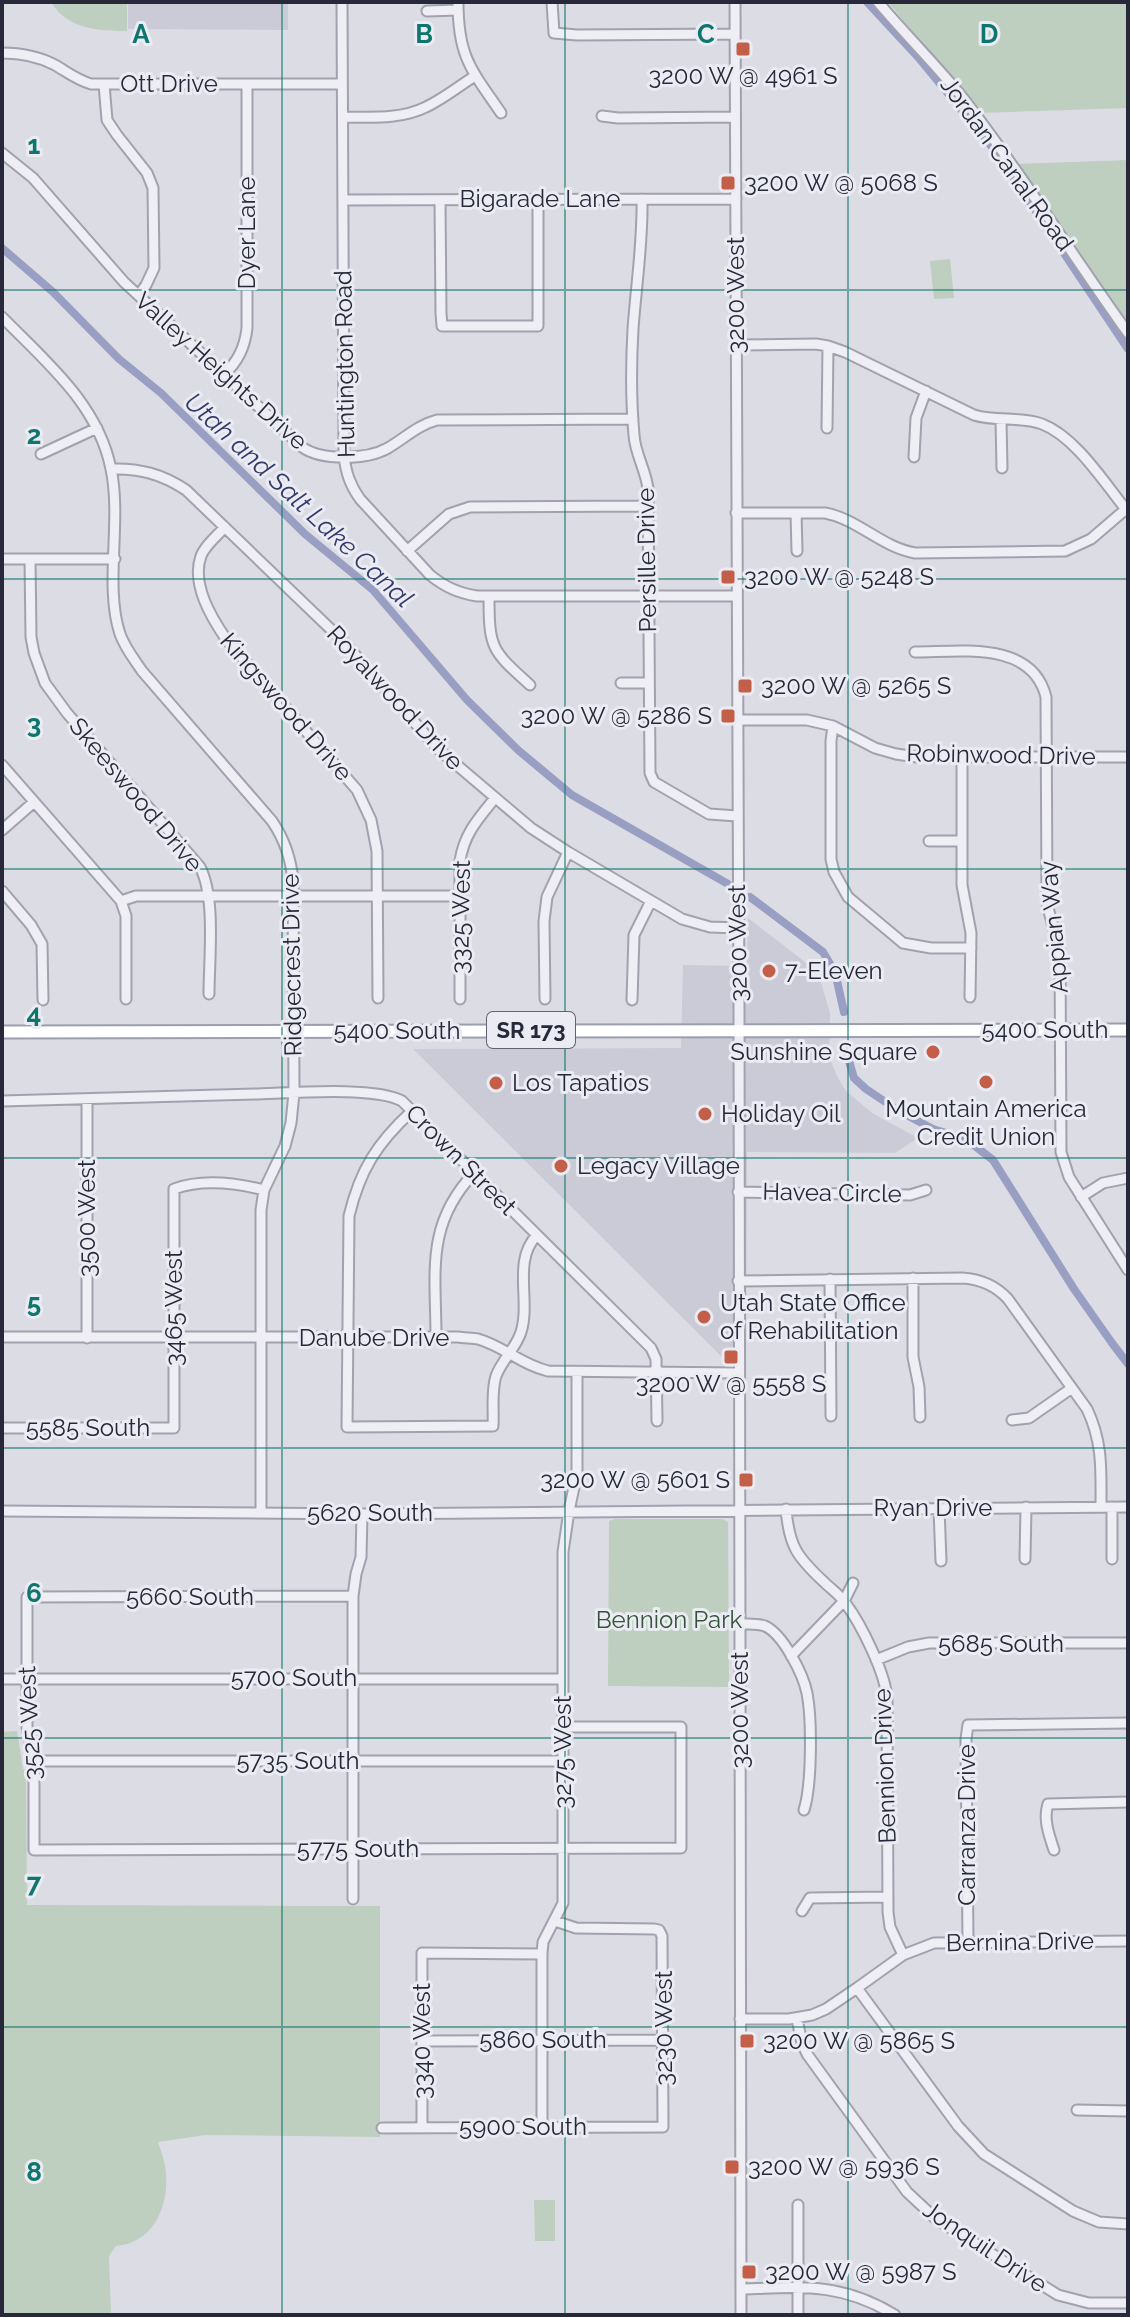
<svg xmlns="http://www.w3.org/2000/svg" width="1130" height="2317" font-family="Raleway,sans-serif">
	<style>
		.built { fill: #cacbd6 }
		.green { fill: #becebf }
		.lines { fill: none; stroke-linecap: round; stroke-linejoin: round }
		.canal { stroke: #999fc3; stroke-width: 8 }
		.minor-casing { stroke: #a2a2ae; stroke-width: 13 }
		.major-casing { stroke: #9c9eb0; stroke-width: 15 }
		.minor { stroke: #eeeef4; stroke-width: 9 }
		.major { stroke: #fff; stroke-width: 11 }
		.grid { fill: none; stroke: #0f766e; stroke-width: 2; stroke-opacity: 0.55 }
		.poi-dot { fill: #c35e48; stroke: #ebecf3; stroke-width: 3 }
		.labels { text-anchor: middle; stroke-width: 6; stroke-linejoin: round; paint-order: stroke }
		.shield { fill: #ebecf3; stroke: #626372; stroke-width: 2 }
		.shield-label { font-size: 22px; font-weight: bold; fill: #27283a }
		.poi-label { font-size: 24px; fill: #27283a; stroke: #ebecf3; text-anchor: start }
		.street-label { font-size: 24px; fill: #27283a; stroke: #ebecf3 }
		.park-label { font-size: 24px; fill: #35553a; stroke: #ebecf3 }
		.water-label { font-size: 26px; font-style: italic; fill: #343b6a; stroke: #ebecf3 }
		.grid-label { font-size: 26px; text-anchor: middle; font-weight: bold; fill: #0f766e; stroke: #ebecf3; stroke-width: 6; stroke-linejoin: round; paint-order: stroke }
	</style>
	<rect width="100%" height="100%" fill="#dcdce5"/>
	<path class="built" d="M128,2h160v28l-160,-1z
		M748,918l70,54 12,41 -1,44 9,21 8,13 26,22 46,25 -23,15 -148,-1 -1,212h-17l-316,-315 268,-1 2,-83 64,1z"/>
	<path class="green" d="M51,2h76v29c-29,0 -60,-2 -76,-29z
		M888,2h240v118l-1,-12 -148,5z
		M1128,160v165c-38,-53 -72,-110 -113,-161z
		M950,259l4,39 -20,1 -4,-38z
		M615,1519h108l5,3 1,165 -121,-1 1,-165z
		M17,1731l6,38 3,1 1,135 353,1v231l-175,-2 -47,7c2,8 6,15 7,24 6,35 -9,77 -49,80l-7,10 2,59h-109v-583z
		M534,2200h21v41h-20z"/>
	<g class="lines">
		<path class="canal" d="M867,2l51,55 79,96 131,196
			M2,248l51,44 66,67 42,34 144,141 68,56 94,110 51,50 54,45 156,89
			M750,897l73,55 12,20 9,40
			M846,1051l8,27 12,11 33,22 34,18 33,10 27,21 81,129 38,54 16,21"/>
		<g class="minor-casing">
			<path id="minor" d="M342,2l2,454c2,17 6,29 16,43l70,76c15,12 28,18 47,21h259
				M458,2c0,55 13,67 43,111
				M552,2l2,31 23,2 158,-1
				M735,2l4,1007 2,1306
				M878,2c28,33 58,63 85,96 59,76 109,157 165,235
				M427,11l31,-1
				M2,53c19,0 36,3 53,12 12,7 22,15 36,19h251
				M104,84l3,36 10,15 30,38 6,15 1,80 -8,17 -7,10
				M602,116l16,2 117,-1
				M343,117c27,0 57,3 83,-10 17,-8 33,-21 49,-31
				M2,153l31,25 91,104 178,165c19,14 65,13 86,1 17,-10 30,-23 49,-28l196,-1
				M642,199c1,44 -6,87 -9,130 -2,35 -2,72 1,106 1,19 12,35 14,54l2,284 4,9 55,32 28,2
				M344,200l392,-1
				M440,200l1,113 1,13h96v-126
				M2,317c44,45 96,87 109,152 11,52 -7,117 9,165 5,14 14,25 22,37l130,150c13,19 19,37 21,60l1,212 -3,30 -6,23 -21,44 -3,20v303
				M736,345l80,-1 12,2 17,6 129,63c22,7 46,1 68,9 34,13 63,60 86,88
				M224,374c14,-12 21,-27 23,-46v-244
				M1001,420l1,48
				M827,428l1,-82
				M41,454l56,-26
				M914,457l2,-39 10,-27
				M111,469c28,-1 51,5 75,21l157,151 95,108 93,79 37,24 114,67 28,8 28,1
				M736,513h89c33,6 56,34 90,40l150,-2 26,-12 35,-30
				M796,513l1,38
				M225,527c-8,9 -20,18 -24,29 -10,28 10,61 25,83l131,151 14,30 6,31 1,147
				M407,551l42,-37 21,-7 178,-1
				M2,559h113
				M30,559l1,78 3,16 11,30 22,30 133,154c16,30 9,92 9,127
				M489,596c0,52 2,54 41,89
				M915,652c45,0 117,-12 131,45l1,200 1,11 12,43 1,201 8,25 59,93
				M621,683h28
				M737,720h70l26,6 42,22 21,6 21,3h211
				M833,726l-2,15v118l3,13 14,25 55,46 28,5h40
				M962,757v128l9,48 -1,64
				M2,765l119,136 5,15v83
				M2,830l32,-28
				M929,841h33
				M2,891l29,34 11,19 1,56
				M121,901l15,-5h324
				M460,999v-138c4,-27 18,-42 35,-63
				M545,999l-1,-78 3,-24 21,-45
				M632,1000l2,-65 17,-34
				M87,1099v239
				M2,1101c84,-2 169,-5 253,-7 34,-1 121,-8 147,7l249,247 5,11 1,62
				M412,1111c-35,32 -52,59 -63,105l-2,211 146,-1c1,-15 -2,-35 3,-50 6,-16 20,-28 25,-44 10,-32 -9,-71 16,-97
				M738,1192l172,3 16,-5
				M1081,1197l22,-14 25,-5
				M913,1278v79l6,30 1,30
				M830,1279l1,137
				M738,1281l224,-3c19,1 34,8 46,21l79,110c16,34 14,61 14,98
				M2,1337h456c6,1 14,1 20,2 25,7 44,26 70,32l191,2
				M436,1338c0,-66 -11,-113 38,-165
				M1012,1420l17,-2 43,-30
				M2,1428h172v-239c27,-10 62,-6 90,1
				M1112,1507v52
				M786,1509c3,37 11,48 38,73 7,7 16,13 22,22 15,20 40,70 41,95l1,213 2,15 13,28
				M939,1509l2,52
				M2,1511l360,3 766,-7
				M1025,1559l1,-52
				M353,1596l-326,1v130l7,34v89l647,-2v-121h-119
				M740,1624c7,0 17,-1 25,2 18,8 38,48 42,67 5,26 5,92 -3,117
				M791,1656l53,-55 9,-18
				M876,1660l32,-13 21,-4h199
				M2,1679h560
				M34,1761h528
				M1054,1850c-5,-15 -11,-31 -6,-46l80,-2
				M353,1899v-303l3,-22 5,-17 1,-43
				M802,1911l8,-13 78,-1
				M968,1941l-2,-202 2,-14 160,-2
				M857,1988l101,138 26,28 89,57 26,11 29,2
				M740,2019h49l23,-4 14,-6 31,-21 46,-33 31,-12 194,-2
				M797,2019l5,24 5,11 100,138 29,27 122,76 31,8h39
				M423,2041l241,-1
				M1077,2110l51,1
				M542,2127v-173l1,-12 20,-39v-351l6,-41 8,-38v-100
				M382,2128l281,-1 -1,-191 -3,-6 -5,-1 -78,-1 -21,-7
				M422,2128v-175l120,1
				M798,2205v110
				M741,2289c60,-2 100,-7 154,26"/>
		</g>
		<g class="major-casing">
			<path id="major" d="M2,1032l1126,-2"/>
		</g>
		<use href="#minor" class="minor"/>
		<use href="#major" class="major"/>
	</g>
	<path class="grid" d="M282,2v2313M565,2v2313M848,2v2313M2,290h1126M2,579h1126M2,869h1126M2,1158h1126M2,1448h1126M2,1738h1126M2,2027h1126"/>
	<g class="poi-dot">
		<rect x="735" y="41" width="16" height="16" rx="4"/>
		<rect x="720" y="175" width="16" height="16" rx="4"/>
		<rect x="720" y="569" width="16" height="16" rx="4"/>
		<rect x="737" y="678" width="16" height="16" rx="4"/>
		<rect x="720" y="708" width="16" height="16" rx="4"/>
		<circle cx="769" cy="971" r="8"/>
		<circle cx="933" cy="1052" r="8"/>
		<circle cx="986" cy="1082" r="8"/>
		<circle cx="496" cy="1083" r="8"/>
		<circle cx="705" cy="1114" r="8"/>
		<circle cx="561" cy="1166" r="8"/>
		<circle cx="704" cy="1317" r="8"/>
		<rect x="723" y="1349" width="16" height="16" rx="4"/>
		<rect x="738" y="1472" width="16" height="16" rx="4"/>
		<rect x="739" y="2033" width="16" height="16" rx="4"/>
		<rect x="724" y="2159" width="16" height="16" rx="4"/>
		<rect x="741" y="2264" width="16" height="16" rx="4"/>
	</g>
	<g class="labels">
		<rect class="shield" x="487" y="1012" width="88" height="36" rx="6"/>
		<g class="shield-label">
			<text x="531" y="1038">SR 173</text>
		</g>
		<g class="poi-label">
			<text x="743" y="84" text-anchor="middle">3200 W @ 4961 S</text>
			<text x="744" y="191">3200 W @ 5068 S</text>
			<text x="744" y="585">3200 W @ 5248 S</text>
			<text x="761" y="694">3200 W @ 5265 S</text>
			<text x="712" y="724" text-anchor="end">3200 W @ 5286 S</text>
			<text x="785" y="979">7-Eleven</text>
			<text x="917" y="1060" text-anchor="end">Sunshine Square</text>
			<text x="512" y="1091">Los Tapatios</text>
			<text x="986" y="1117" text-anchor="middle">Mountain America<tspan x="986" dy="28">Credit Union</tspan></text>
			<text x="721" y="1122">Holiday Oil</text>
			<text x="577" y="1174">Legacy Village</text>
			<text x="720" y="1311">Utah State Office<tspan x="720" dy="28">of Rehabilitation</tspan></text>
			<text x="731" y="1392" text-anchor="middle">3200 W @ 5558 S</text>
			<text x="730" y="1488" text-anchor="end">3200 W @ 5601 S</text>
			<text x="763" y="2049">3200 W @ 5865 S</text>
			<text x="748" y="2175">3200 W @ 5936 S</text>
			<text x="765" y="2280">3200 W @ 5987 S</text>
		</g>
		<g class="street-label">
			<text x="169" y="92">Ott Drive</text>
			<text transform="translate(1007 164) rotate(54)" y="8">Jordan Canal Road</text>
			<text x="540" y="207">Bigarade Lane</text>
			<text transform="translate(247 233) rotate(-90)" y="8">Dyer Lane</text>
			<text transform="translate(736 295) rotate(-90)" y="8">3200 West</text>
			<text transform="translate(345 364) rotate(-91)" y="8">Huntington Road</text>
			<text transform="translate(221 371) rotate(42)" y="8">Valley Heights Drive</text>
			<text transform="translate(647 560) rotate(-91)" y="8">Persille Drive</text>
			<text transform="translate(395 698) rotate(47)" y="8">Royalwood Drive</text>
			<text transform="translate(286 707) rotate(49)" y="8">Kingswood Drive</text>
			<text transform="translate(1001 755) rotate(1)" y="8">Robinwood Drive</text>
			<text transform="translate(136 795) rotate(50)" y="8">Skeeswood Drive</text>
			<text transform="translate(461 917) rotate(-89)" y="8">3325 West</text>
			<text transform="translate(1054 927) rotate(-95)" y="8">Appian Way</text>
			<text transform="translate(738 943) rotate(-91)" y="8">3200 West</text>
			<text transform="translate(292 965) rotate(-91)" y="8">Ridgecrest Drive</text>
			<text x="1045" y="1038">5400 South</text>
			<text x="397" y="1039">5400 South</text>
			<text transform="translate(461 1160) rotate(45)" y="8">Crown Street</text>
			<text transform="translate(832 1193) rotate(1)" y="8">Havea Circle</text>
			<text transform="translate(87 1218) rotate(-90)" y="8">3500 West</text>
			<text transform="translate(174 1308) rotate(-90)" y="8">3465 West</text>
			<text x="374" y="1346">Danube Drive</text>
			<text x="88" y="1436">5585 South</text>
			<text x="933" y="1516">Ryan Drive</text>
			<text x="370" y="1521">5620 South</text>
			<text x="190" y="1605">5660 South</text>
			<text x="1001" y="1652">5685 South</text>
			<text x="294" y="1686">5700 South</text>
			<text transform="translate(740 1710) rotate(-90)" y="8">3200 West</text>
			<text transform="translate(30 1723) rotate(-93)" y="8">3525 West</text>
			<text transform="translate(563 1752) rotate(-90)" y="8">3275 West</text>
			<text x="298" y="1769">5735 South</text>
			<text transform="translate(885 1766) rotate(-92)" y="8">Bennion Drive</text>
			<text transform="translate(967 1825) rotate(-90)" y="8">Carranza Drive</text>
			<text x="358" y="1857">5775 South</text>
			<text transform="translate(1020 1942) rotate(-1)" y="8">Bernina Drive</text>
			<text transform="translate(664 2028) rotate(-90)" y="8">3230 West</text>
			<text x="543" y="2048">5860 South</text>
			<text transform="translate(422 2041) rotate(-90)" y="8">3340 West</text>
			<text x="523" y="2135">5900 South</text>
			<text transform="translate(985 2247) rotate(34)" y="8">Jonquil Drive</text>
		</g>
		<g class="park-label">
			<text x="669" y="1628">Bennion Park</text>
		</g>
		<g class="water-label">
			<text transform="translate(299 500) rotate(43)" y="9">Utah and Salt Lake Canal</text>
		</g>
	</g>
	<g class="grid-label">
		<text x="141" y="43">A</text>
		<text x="424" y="43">B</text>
		<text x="706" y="43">C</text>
		<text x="989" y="43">D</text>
		<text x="34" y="154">1</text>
		<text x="34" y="444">2</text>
		<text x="34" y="733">3</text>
		<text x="34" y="1023">4</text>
		<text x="34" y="1312">5</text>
		<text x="34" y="1602">6</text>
		<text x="34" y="1892">7</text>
		<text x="34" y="2181">8</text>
	</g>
	<rect width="1130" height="2317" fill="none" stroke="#27283a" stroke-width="8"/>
</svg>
